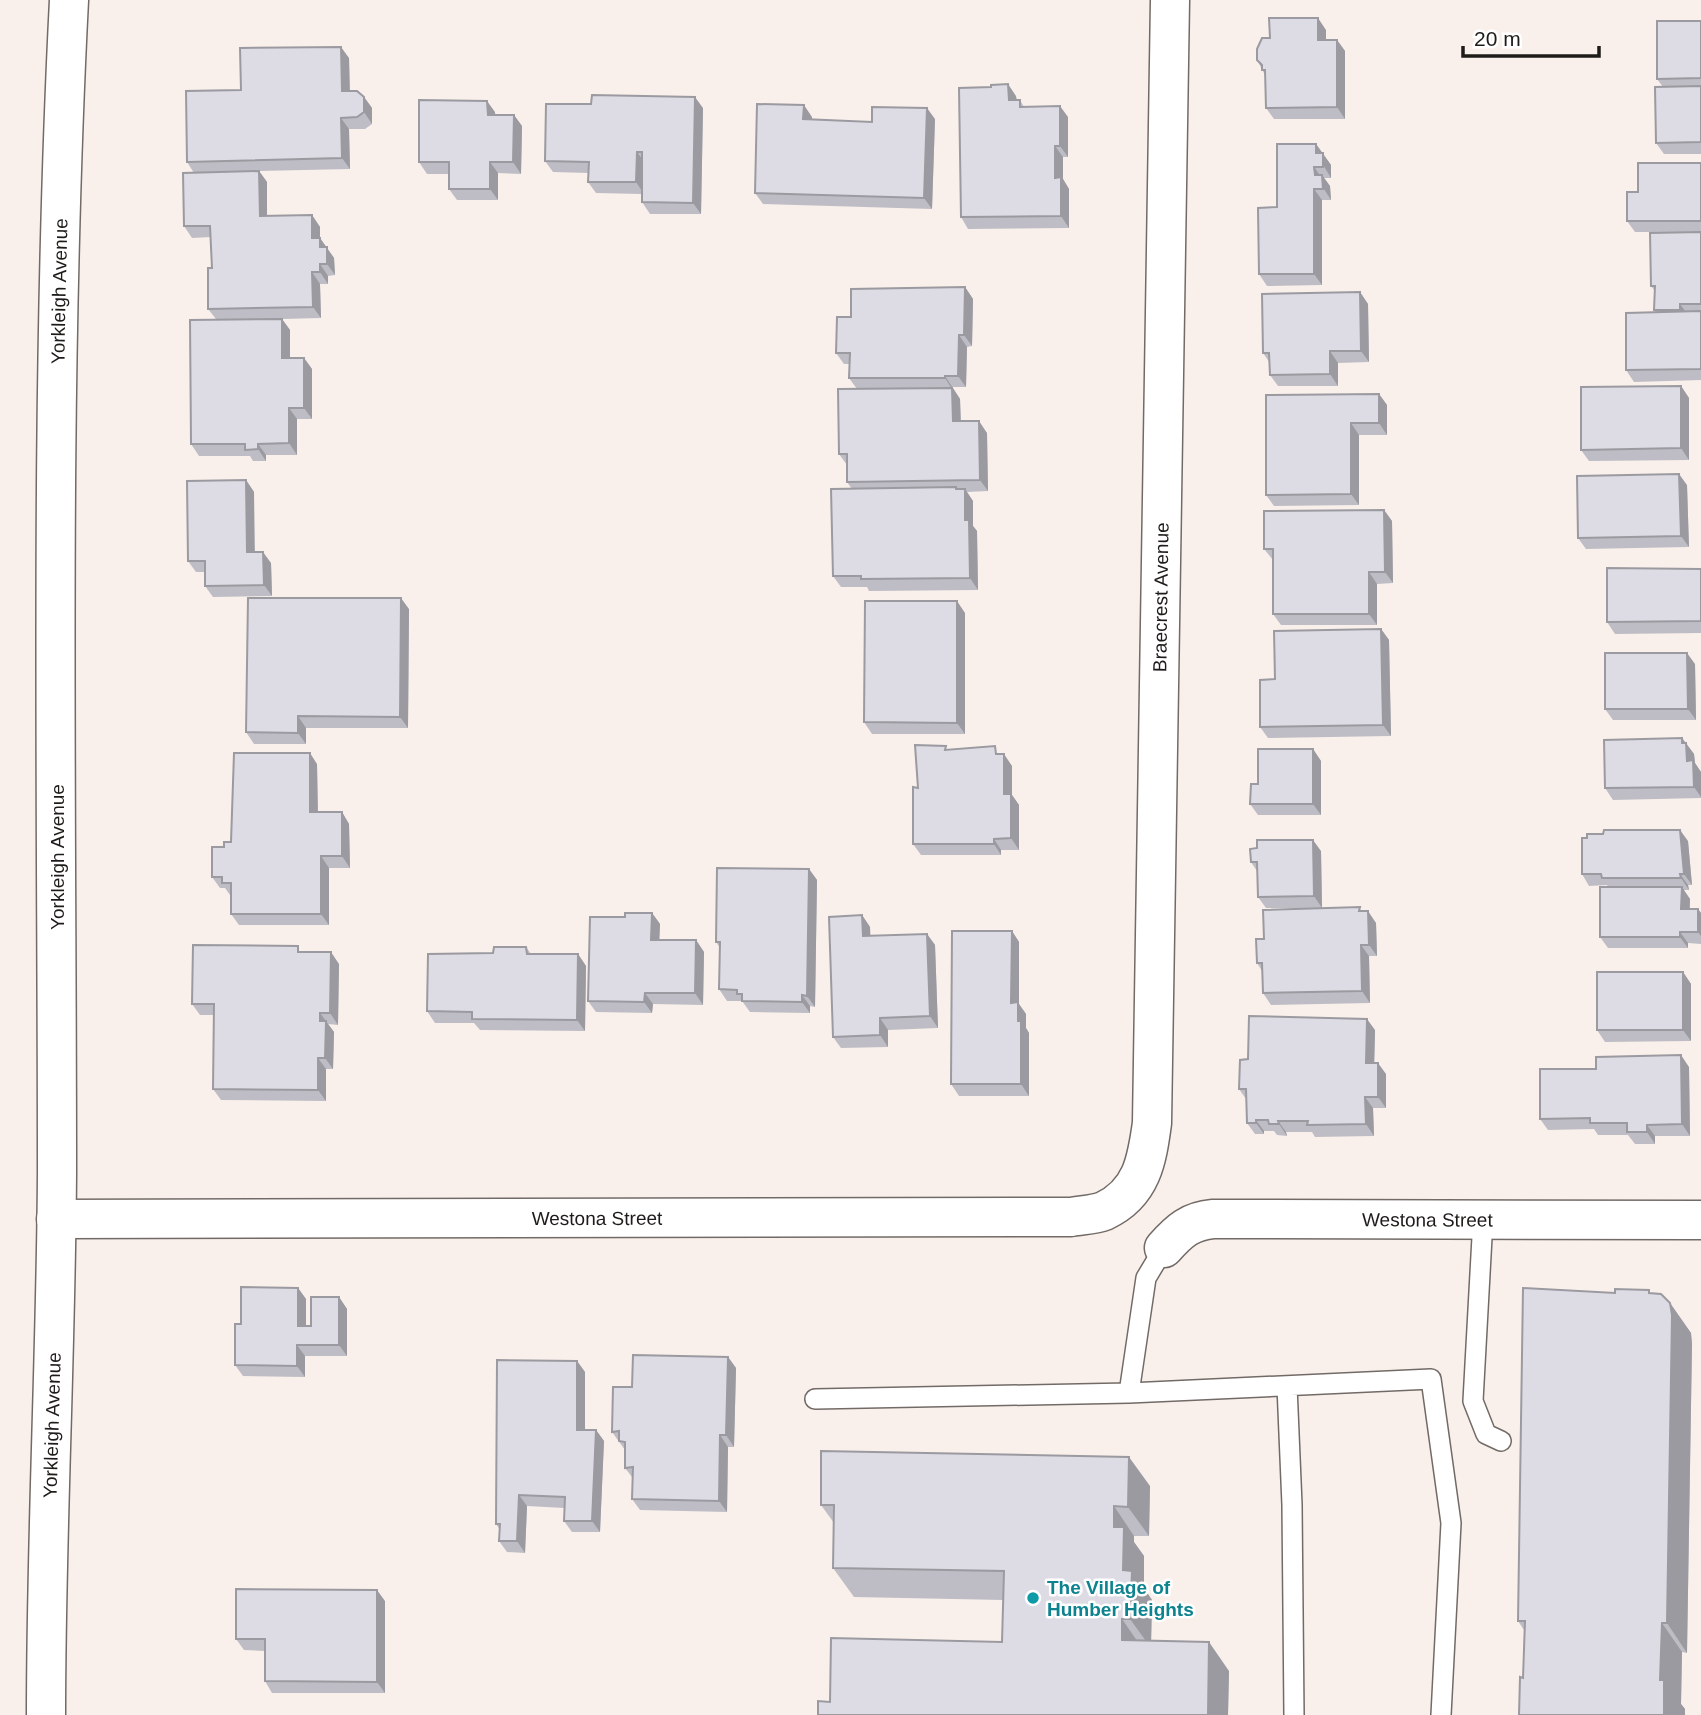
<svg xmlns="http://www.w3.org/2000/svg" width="1701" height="1715" font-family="Helvetica,sans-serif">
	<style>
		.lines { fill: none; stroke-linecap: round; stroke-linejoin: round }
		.service-casing { stroke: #726a66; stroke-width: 22 }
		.minor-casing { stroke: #726a66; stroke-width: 41 }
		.service { stroke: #fff; stroke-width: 19 }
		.minor { stroke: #fff; stroke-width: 38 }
		.wall { fill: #bebdc5 }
		.shaded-wall { fill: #9b9aa0 }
		.building { fill: #dddce5; stroke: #9b9aa0; stroke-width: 2 }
		.culture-dot { fill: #0f9aa8; stroke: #fff; stroke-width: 2.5 }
		.labels { text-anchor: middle; stroke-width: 5; stroke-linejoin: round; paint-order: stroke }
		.street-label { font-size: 19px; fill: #1e1b19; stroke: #fff }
		.culture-label { font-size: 19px; font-weight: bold; fill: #0d838f; stroke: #fff; text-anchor: start }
	</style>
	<rect width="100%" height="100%" fill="#faf0eb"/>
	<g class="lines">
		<g class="service-casing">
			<path id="service" d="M1483,1219l-10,182 13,33 15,7
				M1287,1386l5,119 2,210
				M1129,1393l302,-14 20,144 -10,192
				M815,1399l314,-6 17,-115 18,-30"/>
		</g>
		<g class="minor-casing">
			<g id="minor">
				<path id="s1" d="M56,1219l1015,-2c10,-2 23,-2 33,-6 38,-18 43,-51 48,-88l18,-1123"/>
				<path id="s2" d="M1164,1248c15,-17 26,-27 49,-29l488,1"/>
				<path id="s3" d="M46,1715c0,-181 10,-362 11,-543 0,-390 -8,-782 12,-1172"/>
			</g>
		</g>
		<use href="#service" class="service"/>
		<use href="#minor" class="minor"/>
	</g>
	<path class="wall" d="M1701,21v133h-37l-8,-11 7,-56 -6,-8z
		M1326,30v10h11l8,11v68h-71l-8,-11 -1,-33 -8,-15 13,-22z
		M349,58l1,33 14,6 8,11v16l-7,5h-16l1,40 -91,2 8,11v34l45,-1 8,12v11l14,20 1,17 -7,1v8h-8l1,34 -39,1 8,11v28h14l8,11v50h-15v36h-31v6h-13l-3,-5h-51l-8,-12 25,-125 -8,-10 4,-41 -1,-31 -19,1 -8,-12 10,-53 -7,-11 54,-72z
		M1016,96l1,4h3l4,7 44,10v40h-5v22l6,10v39l-101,1 -7,-12z
		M703,108l-2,106h-51l-8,-12v-8l-46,-1 -8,-11 1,-9 -36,-1 -8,-11z
		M495,112v3h19l8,11 -1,48 -23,-1v27h-41l-8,-11v-15h-22l-8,-12z
		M812,117v2l60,3 63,-3 -3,90 -169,-5 -8,-11z
		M1316,144l15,21v13h-7l6,8 1,14h-9v85l-55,1 -8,-12 18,-67z
		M1701,163v217l-67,2 -8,-12 30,-57 -2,-3 1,-19 -4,-5 26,-54h-42l-8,-11 11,-29z
		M965,287l8,12 -1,47 -5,1 -1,40h-13v1l7,11 1,22 26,12 1,58 -21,1 6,9v25l4,5 1,59 -109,1 -2,-4h-26l-8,-11 19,-87 -5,-7v-17l-8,-11 18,-65 -8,-11 1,-14h-6l-8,-11 15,-36z
		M1360,292l8,12 1,58 -31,1v23h-60l-8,-11v-12l-7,-10z
		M1681,386l8,12v62l-100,1 -8,-11z
		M1379,394l8,11v30h-28v70l-85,1 -8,-11z
		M246,480l8,12v60l17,11 1,33 -59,1 -8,-11v-14h-9l-8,-11z
		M1687,485l2,62 -103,2 -8,-11z
		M1384,510l8,11 1,62 -16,1v41h-96l-8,-11v-54l-9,-11z
		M1701,569v64l-86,1 -8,-12z
		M409,609l-1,119h-102v16h-52l-8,-12z
		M965,613v121h-93l-8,-12z
		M1381,629l8,11 2,96 -123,2 -8,-11z
		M1695,664l1,56h-83l-8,-11z
		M1682,738l12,16 1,9 6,9v26l-88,2 -8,-12z
		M948,749l53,5 11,12v29l7,10v45h-18v5h-80l-8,-11 5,-56z
		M1313,749l8,12v54h-63l-8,-11 8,-20z
		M317,764l1,48h24l7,12 1,44h-21v57h-90l-8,-11v-19h-1l-5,-7h-5l-8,-11 12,-30 7,-5z
		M1688,841l4,44h-4l1,5h-6l7,9v10h8l3,4v31l-13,-1v5h-80l-8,-11 8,-50 -1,-2 -18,1 -7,-12z
		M1321,851l1,57h-56l-8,-11 -1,-26 -6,-9z
		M809,869l8,11 -2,127 -5,-1v7l-60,-1 -8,-11h-15l-8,-12 1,-41 -4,-6z
		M1362,911l14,12 1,33h-8l1,47 -99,2 -8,-12 -1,-22 -5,-8 7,-24z
		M652,913l8,11 -1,16h37l8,12 -1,53 -50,-1 -1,9 -56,-1 -8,-11 37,-84z
		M862,915l8,12v9l57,-2 8,11 3,83 -50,2v17l-47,1 -8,-11z
		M1012,931l7,11v62l7,10v14l3,5v63h-70l-8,-12z
		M526,947l5,7h47l8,12 -1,65 -105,-1 -6,-7h-39l-8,-12 66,-58z
		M302,952l37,12 -1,61 -10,-1 6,8 -1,37h-7v32l-105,-1 -8,-11 1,-74h-14l-8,-11z
		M1683,972l8,12v57l-86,1 -8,-12z
		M1375,1030l-1,33 12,11v34h-13l1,28 -59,1 -3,-5h-26l1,4 -10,-1 -3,-4h-10v3h-9l-8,-11 -1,-24 -7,-10 9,-30z
		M1689,1067l1,69h-35v8h-20l-7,-9h-30l-4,-6 -46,1 -8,-11z
		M298,1288l8,11v27h5l28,-29 8,12v47h-42v21l-62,-1 -8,-11 6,-41z
		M1615,1293h36l19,10 21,30 1,11 -5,309 -5,-1 -1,52 4,5 -162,-31 1,-48 -6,-9z
		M728,1357l8,11 -2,79h-6l-1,65 -87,-2 -8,-11v-22l-7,-9v-18l-13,-18 20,-45z
		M577,1361l8,11v58h11l8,11 -4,91h-28l-8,-11v-13l-37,-2 -2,47 -18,-1 -8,-11 1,-11 -4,-6z
		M1150,1486l-1,50h-15v6l10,14v32l8,12 -1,40 78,31 -1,44h-410l12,-13 172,-60 1,-42 -149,-3 -21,-29 1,-45 -13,-18z
		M385,1601v92h-113l-7,-12v-30l-21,-1 -8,-11z"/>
	<path class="shaded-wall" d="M1318,18l8,12v21l-8,-11z
		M1337,40l8,11v68l-8,-12z
		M341,47l8,11 1,45 -8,-12z
		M1008,84l8,12 1,15 -8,-11z
		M364,97l8,11v16l-8,-12z
		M695,97l8,11 -2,106 -8,-11z
		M487,101l8,11 1,14 -8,-11z
		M804,105l8,12 -1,14 -8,-12z
		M1060,106l8,11v40l-8,-11z
		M927,108l8,11 -3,90 -8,-11z
		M514,115l8,11 -1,48 -8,-12z
		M341,118l8,11 1,40 -8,-11z
		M1316,144l15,21v13l-15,-25z
		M1055,146l8,11v22l6,10v39l-8,-12 -6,-38z
		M637,152l8,11 -1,31 -8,-12z
		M490,162l8,11v27l-8,-11z
		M1314,167l8,11v-3l8,11 1,14 -16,-25z
		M259,171l8,11v45l-7,-11z
		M1314,189l8,11v85l-8,-11z
		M312,215l8,12v11l14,20 1,17 -8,-11 -15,-26z
		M320,264l8,12v8l-8,-12z
		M312,272l8,12 1,34 -8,-11z
		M965,287l8,12 -1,47 -8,-11z
		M1360,292l8,12 1,58 -8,-11z
		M1680,304l8,11v6l-8,-11z
		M282,319l8,11v40l-8,-12z
		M959,335l8,12 -1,40 -8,-11z
		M1330,351l8,12v23l-8,-12z
		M304,358l8,11v50l-8,-11z
		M945,376l15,23 1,34 -8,-12 -1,-32 -7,-11z
		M1681,386l8,12v62l-8,-12z
		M1379,394l8,11v30l-8,-12z
		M289,408l8,11v36l-8,-12z
		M979,421l8,12 1,58 -8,-11z
		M1351,423l8,12v70l-8,-11z
		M258,444l8,11v6l-8,-12z
		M1679,474l8,11 2,62 -8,-11z
		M246,480l8,12 1,72 -8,-12z
		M965,489l8,12v25l4,5 1,59 -8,-12 -5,-58z
		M1384,510l8,11 1,62 -8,-11z
		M263,552l8,11 1,33 -8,-11z
		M1369,572l8,12v41l-8,-11z
		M401,598l8,11 -1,119 -8,-11z
		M957,601l8,12v121l-8,-11z
		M1381,629l8,11 2,96 -8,-11z
		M1687,653l8,11 1,56 -8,-11z
		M298,716l8,12v16l-8,-11z
		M1682,738l12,16 1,9 6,9v25l-7,-10z
		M1313,749l8,12v54l-8,-11z
		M310,753l7,11 1,60 -8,-12z
		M1004,754l8,12v29l7,10v45l-8,-12 -7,-44z
		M342,812l7,12 1,44 -8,-12z
		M1680,830l8,11 4,44 -8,-11z
		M994,839l7,11v5l-7,-11z
		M1313,840l8,11 1,57 -8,-12z
		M321,856l8,12v57l-8,-11z
		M809,869l8,11 -2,127 -8,-11z
		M1680,874l8,11 1,5 -8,-12z
		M1682,887l8,12 -1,22 -8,-12z
		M1698,909l3,4v23l-3,-4z
		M1368,911l8,12 1,33 -8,-11z
		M652,913l8,11 -1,27 -8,-11z
		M862,915l8,12 1,21 -8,-12z
		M1012,931l7,11v62l7,10v14l3,5v63l-8,-12 -3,-63 -7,-18z
		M1680,932l8,11v5l-8,-11z
		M927,934l8,11 3,83 -8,-12z
		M696,940l8,12 -1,53 -8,-12z
		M1361,945l8,11 1,47 -8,-12z
		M331,952l8,12 -1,61 -8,-12z
		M578,954l8,12 -1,65 -8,-11z
		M1683,972l8,12v57l-8,-11z
		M645,993l8,11 -1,9 -8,-11z
		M802,995l8,11v7l-8,-11z
		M320,1013l14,19 -1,37 -8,-11z
		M880,1018l8,12v17l-8,-12z
		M1367,1019l8,11 -1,44 -8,-11z
		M1681,1055l8,12 1,69 -8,-12z
		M318,1058l8,11v32l-8,-11z
		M1378,1063l8,11v34l-8,-11z
		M1365,1097l8,11 1,28 -8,-12z
		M1256,1120l8,11v3l-8,-11z
		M1278,1121l8,11 1,4 -8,-12z
		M1647,1125l8,11v8l-8,-12z
		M298,1288l8,11v39l-8,-12z
		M339,1297l8,12v47l-8,-11z
		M1670,1303l21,30 1,11 -5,309 -20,-30z
		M297,1345l8,11v21l-8,-11z
		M728,1357l8,11 -2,79 -8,-12z
		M577,1361l8,11v69l-8,-11z
		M596,1430l8,11 -4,91 -8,-11z
		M720,1435l8,12 -1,65 -8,-11z
		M1129,1457l21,29 -1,50 -21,-29z
		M519,1495l8,11 -2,47 -8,-12z
		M1114,1506l20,30v6l10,14v32l8,12 -1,48 -21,-29 -7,-49 -9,-43z
		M377,1590l8,11v92l-8,-11z
		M1122,1619l20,29 -20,-8z
		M1662,1623l20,29 -1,52 4,5v6h-21l-4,-35z
		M1209,1642l20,29 -1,44h-20z"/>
	<path class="building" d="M1269,18h49v22h19v67l-71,1 -1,-38h-3v-5l-5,-5v-11l5,-11h8z
		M1657,21h44v57l-44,1z
		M341,47l1,44h15l7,6v15l-7,5 -16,1 1,40 -155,4 -1,-71 55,-1 -1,-42z
		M1008,84l1,16h11v7l40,-1v40h-5v32l6,-1v39l-100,1 -2,-129 32,-1v-2z
		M1701,86v56l-45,1 -1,-56z
		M592,95l103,2 -2,106 -51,-1v-50h-5l-1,30h-48l1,-20 -44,-1 1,-57h45z
		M419,100l68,1 1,14h26l-1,47h-23v27h-41v-27h-30z
		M757,104l47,1 -1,14 69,3v-15l55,1 -3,90 -169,-5z
		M1277,144h39v9h7v14h-9l1,8h7l1,14h-9v85h-55l-1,-66 19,-1z
		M1638,163h63v58h-74v-29h11z
		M259,171l1,45 52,-1v23h8v9h7v17h-7v8h-8l1,35 -105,2v-41h4l-2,-42h-26l-1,-53z
		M1701,232v72h-21v6h-26l1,-24h-4l-1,-53z
		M965,287l-1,48h-5l-1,41h-13v2h-96l1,-25h-14l1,-36h14v-28z
		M1360,292l1,59h-31v23l-60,1 -1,-22h-6l-1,-59z
		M1701,311v58l-75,1v-57z
		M282,319v39h22v50h-15v35l-31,1v5l-13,1v-6h-54l-1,-124z
		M1681,386v62l-100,2v-63z
		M952,388l1,33h26l1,59 -133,2v-28h-8l-1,-65z
		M1379,394v29h-28v71l-85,1v-100z
		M1679,474l2,62 -103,2 -1,-62z
		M246,480l1,72h16l1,33 -59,1v-25h-17l-1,-80z
		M956,487v2h9v31h4l1,58 -109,1v-3h-28l-2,-87z
		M1384,510l1,62h-16v42h-96v-65h-9v-38z
		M1607,568l94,1v52l-94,1z
		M248,598h153l-1,119 -102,-1v17l-52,-1z
		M865,601h92v122l-93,-1z
		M1381,629l2,96 -123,2v-47l15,-1 -1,-48z
		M1605,653h82l1,56h-83z
		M1682,738v5h4l1,18 6,-1 1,27 -89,1 -1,-48z
		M915,745l31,1 -1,4 50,-4 1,8h8v40h7v44l-17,1v5h-81v-57l5,1z
		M1258,749h55v55h-63l1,-20h7z
		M234,753h76v59h32v44h-21v58h-90v-31h-9v-6h-10v-30h12v-5h7z
		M1604,830h76l4,44h-4l1,4h-79l-1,-4h-19v-36h5v-4h16z
		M1257,840h56l1,56 -56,1 -1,-35h-6l-1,-13 7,-1z
		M717,868l92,1 -2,127 -5,-1v7l-60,-1v-7h-5v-4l-18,-1 1,-47h-4z
		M1600,887h82l-1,22h17v23h-18v5h-80z
		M1360,907l-1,4h9l1,34h-8l1,46 -99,2 -1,-30h-5l-1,-24h8l-1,-29z
		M625,913h27l-1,27h45l-1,53h-50l-1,9 -56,-1 2,-84h35z
		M862,915l1,21 64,-2 3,82 -50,2v17l-47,2 -4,-120z
		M952,931h60l-1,72 7,-1v19h3v63h-70z
		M193,945l105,1v6h33l-1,61h-10v8h6l-1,37h-7v32l-105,-1 1,-85h-22z
		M494,947h32l1,7h51l-1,66 -105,-1v-7l-45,-1 1,-57 65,-1z
		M1597,972h86v58h-86z
		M1249,1016l118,3 -1,44h12v34h-13l1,27 -59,1 1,-4h-30l1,3h-10l-1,-4h-12v3h-9l-1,-34h-7l1,-29 8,-1z
		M1681,1055l1,69 -35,1v7h-20v-9h-37v-5l-50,1v-50h56v-12z
		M241,1287l57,1v38h13v-29h28v48h-42v21l-62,-1v-41h6z
		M1523,1288l92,5v-4l34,1v3l12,1 9,9 2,12 -5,308h-5l-2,57h4v35h-145l1,-38 3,1 2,-57h-7z
		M633,1355l95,2 -2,78h-6l-1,66 -87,-2 1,-32 -8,1v-26l-6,-1v-10l-7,1 1,-45h19z
		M497,1360l80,1v69h19l-4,91h-28l1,-24 -46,-2 -2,46h-18l1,-17h-4z
		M821,1451l308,6 -1,50 -14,-1v21h10l-1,43 9,1 -2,48h-8v21l87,2 -1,73h-390v-14l12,1 1,-64 171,4 2,-71 -171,-3 1,-63h-13z
		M236,1589l141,1v92l-112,-1v-42h-29z"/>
	<circle class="culture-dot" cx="1033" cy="1598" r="7"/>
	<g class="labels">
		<g class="street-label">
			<text dy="7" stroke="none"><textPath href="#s3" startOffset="1424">Yorkleigh Avenue</textPath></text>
			<text dy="7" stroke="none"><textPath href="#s1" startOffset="1680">Braecrest Avenue</textPath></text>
			<text transform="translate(57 857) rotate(-90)" y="7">Yorkleigh Avenue</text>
			<text dy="7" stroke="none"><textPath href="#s1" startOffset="541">Westona Street</textPath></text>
			<text dy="7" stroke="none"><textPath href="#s2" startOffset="273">Westona Street</textPath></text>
			<text dy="7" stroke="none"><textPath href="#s3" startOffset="290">Yorkleigh Avenue</textPath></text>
		</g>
		<g class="culture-label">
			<text x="1047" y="1594">The Village of<tspan x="1047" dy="22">Humber Heights</tspan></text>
		</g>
	</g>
	<path d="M1463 46v10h136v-10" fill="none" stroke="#1e1b19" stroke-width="3.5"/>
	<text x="1474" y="46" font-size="21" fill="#1e1b19" stroke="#ffffff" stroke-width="5" paint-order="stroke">20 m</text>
</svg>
